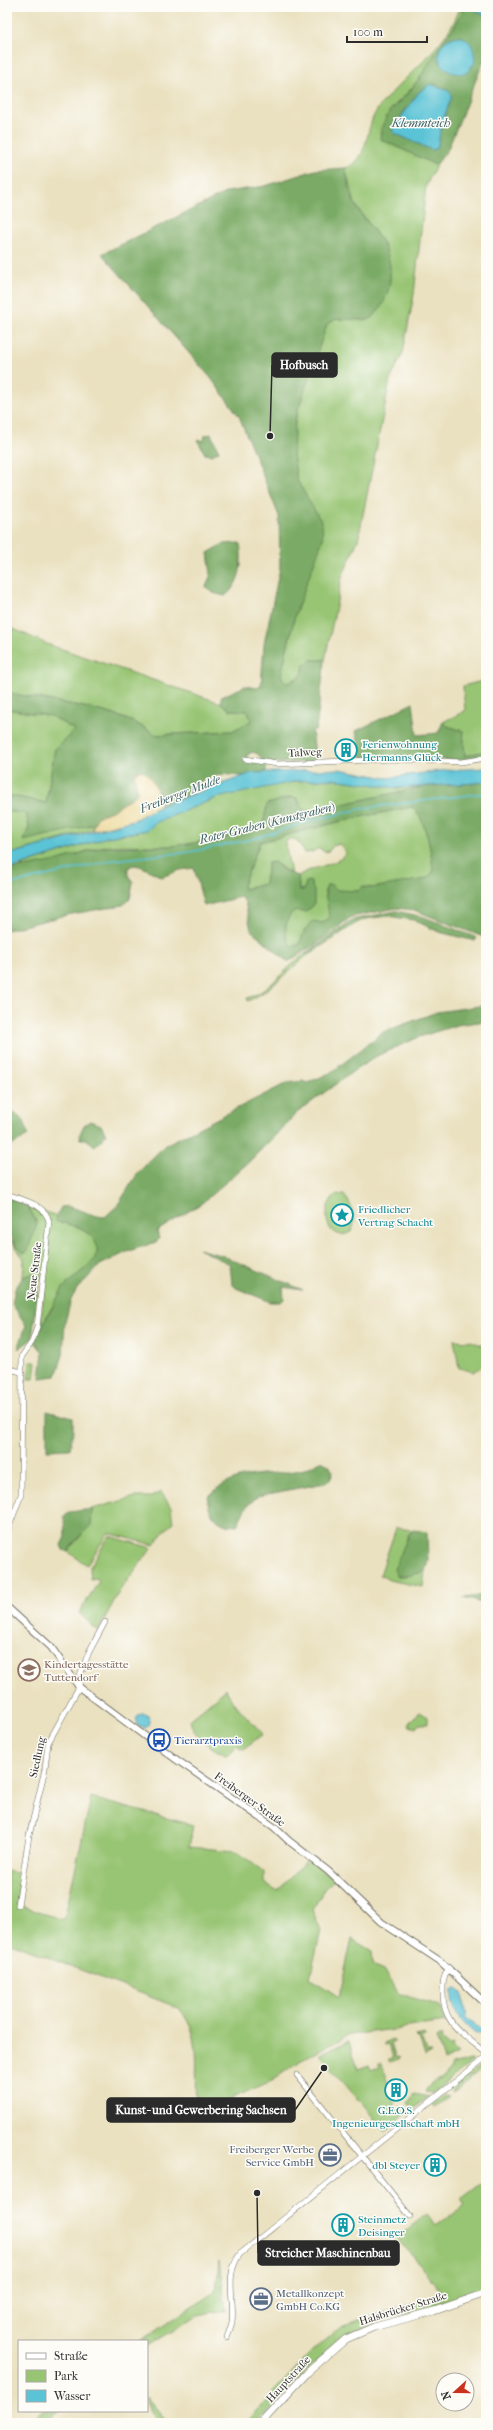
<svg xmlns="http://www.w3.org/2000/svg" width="493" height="2430" font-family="'IM FELL French Canon',serif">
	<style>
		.green { fill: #98c573; stroke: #62784f }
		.forest { fill: #7aaa65; stroke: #526a48; fill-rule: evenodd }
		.sand { fill: #eeda9e; stroke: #8c8264 }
		.water { fill: #5ac3d6; stroke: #427780 }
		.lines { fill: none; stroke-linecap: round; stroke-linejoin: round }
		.stream { stroke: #5ac3d6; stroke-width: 1.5 }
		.minor-casing { stroke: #6e6b5f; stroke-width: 6 }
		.tertiary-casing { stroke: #6e6b5f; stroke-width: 8 }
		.secondary-casing { stroke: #6e6b5f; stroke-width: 8 }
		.minor { stroke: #fff; stroke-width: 5 }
		.tertiary { stroke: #fff; stroke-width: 6 }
		.secondary { stroke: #fff; stroke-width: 7 }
		.labels { text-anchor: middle; stroke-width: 3; stroke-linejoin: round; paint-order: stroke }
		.culture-label { font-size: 11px; fill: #0d838f; stroke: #fdfcf7; text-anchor: start }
		.street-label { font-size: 11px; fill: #2b2b2b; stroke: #fdfcf7 }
		.education-label { font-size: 11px; fill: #785e54; stroke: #fdfcf7; text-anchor: start }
		.transit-label { font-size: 11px; fill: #164399; stroke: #fdfcf7; text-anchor: start }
		.service-label { font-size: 11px; fill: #4e5e75; stroke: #fdfcf7; text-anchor: end }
		.water-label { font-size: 12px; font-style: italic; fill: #3b6067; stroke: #fdfcf7 }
		.leader { fill: none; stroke: #2b2b2b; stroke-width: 1.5 }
		.callout-dot { fill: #2b2b2b; stroke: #fdfcf7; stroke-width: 1.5 }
		.callout { fill: #2b2b2b; stroke: #2b2b2b; stroke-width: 1.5 }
		.callout-label { font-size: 12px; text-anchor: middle; font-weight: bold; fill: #fff }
	</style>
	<rect width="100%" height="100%" fill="#fdfcf7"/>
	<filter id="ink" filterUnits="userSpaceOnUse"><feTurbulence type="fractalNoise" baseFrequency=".025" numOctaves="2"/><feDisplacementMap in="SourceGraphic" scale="8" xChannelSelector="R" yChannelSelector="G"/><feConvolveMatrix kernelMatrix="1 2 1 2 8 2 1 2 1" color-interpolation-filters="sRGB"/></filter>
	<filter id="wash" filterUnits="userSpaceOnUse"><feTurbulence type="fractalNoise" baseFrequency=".012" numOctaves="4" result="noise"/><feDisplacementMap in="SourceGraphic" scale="16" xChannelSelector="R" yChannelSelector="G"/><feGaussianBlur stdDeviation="0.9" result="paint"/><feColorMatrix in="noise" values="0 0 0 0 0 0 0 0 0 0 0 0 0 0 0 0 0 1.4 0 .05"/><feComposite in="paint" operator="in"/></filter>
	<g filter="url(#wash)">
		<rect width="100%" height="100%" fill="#eae1c0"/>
		<path class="green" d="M460,7h4l-8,19 -29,42 -16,21 -21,21 -9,18 -1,11 56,26 -10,21 -12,108 -11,59 -13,27 -32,160 -16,37 -17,83h-14l-9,15 -13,8 -5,-2 -3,-6 14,-60 27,-92c-8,-13 -19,-27 -25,-42 -17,-44 15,-114 30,-157l9,-5 33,1 16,-73 -30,-43 -10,-36c20,-5 21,-31 27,-48 5,-14 18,-25 28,-36 20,-19 53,-50 60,-77z
			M7,626l40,18 174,59 9,7 18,1 3,10 -19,10 -77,4c-35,-28 -104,-32 -148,-43z
			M486,680v71l-21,5 -2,-25 -16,-5 -4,-4 22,-11 -2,-25z
			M7,709l44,7 24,14 -20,19 -9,54 -39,-8z
			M333,779l64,9 25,-1 -111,24h-7l-5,-7 -23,-2 -9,2 -4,22c-30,9 -63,19 -95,20 -21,1 -46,-3 -67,1 -18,3 -65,26 -81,19l87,-29 41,-7 7,-7 61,-25 30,-8 52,-9z
			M412,807c13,7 21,51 21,66 -12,12 -55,16 -71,14l-4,4h-34l5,14v13l-6,5 -18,6 -6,16 -8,1c-8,-11 -7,-27 3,-35l12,1 -2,-22h-5l-1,-14c14,-10 42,-11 48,-23l-6,-9 -7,2 -4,5 -4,1 -6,-4 -7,4 -7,1 -7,-12 -7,-3 -6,4 6,32 -17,-12 -6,1 -3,21 -21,5 -1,-4 17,-43 90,-23z
			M7,811l19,3 3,14 -6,12 72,-16 -3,6 -10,3 -75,22z
			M306,953l2,2c-19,14 -40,38 -60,46l-1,-3c21,-5 41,-33 59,-45z
			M337,1194l7,1c8,10 14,24 7,37 -26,13 -32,-26 -14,-38z
			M28,1206l29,10v6c15,1 55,17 37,39 -9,10 -22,16 -30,27 -9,12 -16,27 -24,40l5,-44 -5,-9 -8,-1 -9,3 1,-18 -13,-19 7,8 19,-25z
			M454,1340l17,1 15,6 -2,18 -10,7 -15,-4z
			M30,1362h6l-2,17h-6z
			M161,1492l10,15 2,16 -6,5 -13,17 -46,-12 -21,32 -19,-13c9,-14 25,-25 24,-43l43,-12h16z
			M396,1528l18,2 -5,3 -12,32c10,10 14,11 28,6l-2,16 -34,-7 -9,-5z
			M109,1536l43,12 -32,42 -22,41 -19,-18 20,-32 -2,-3 -6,1 -1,-12z
			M226,1689l6,12 31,33 -20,15 -7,-4 -9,11c-16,-9 -34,-18 -37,-37z
			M420,1712l8,5v7h-9l-3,4 -7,-2 2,-6z
			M91,1798l102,27 -4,22 47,4 28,21v11l12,8c12,-8 21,-22 32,-33l26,22 -8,7 -14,23 9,20 -11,48 29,19 13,-58 20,12 1,14 12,6 12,22 43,13 6,16 -96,13 -37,18 -44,29 -50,22 -21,3c-6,-39 8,-65 -19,-99l-168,-65 -4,15v-87l14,3 -4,31 47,15z
			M425,2035l1,2 -4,1 5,14 4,1 -6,3 -6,-18 -3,-1z
			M439,2036h3l-1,4 8,7 4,-2 -1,4 6,5 -14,7 -8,-23z
			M392,2039l3,2 -4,2 4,14 5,1 -9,4 -2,-2 4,-2 -4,-13 -4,1 -1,-2z
			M349,2041l9,28 11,-4 2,5 8,-3 -1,-3 3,-1 14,42 10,10 -20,16 -66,-77z
			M470,2060l3,1 -40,32 -8,-1c5,-13 25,-13 27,-27z
			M483,2064l2,3 -33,26 2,-7z
			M414,2094l15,3 -16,12 -5,-6z
			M443,2095l5,1 -14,11 -2,-3z
			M486,2180v108l-138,45 -13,9 -78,81h-11l67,-73 30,-25 100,-31 -46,-57 30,-23 9,12 29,-21 -4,-6z
			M219,2261l7,49 -28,5 -51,31v-5h-7l76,-50z
			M147,2397l21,26h-7c-8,-8 -14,-15 -14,-26z
			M42,2411h18l-16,12h-21z"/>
		<path class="forest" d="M464,7h6l16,9v39l-38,94 -12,16 -56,-26c5,-30 15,-30 32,-51 10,-12 17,-26 26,-39 9,-14 21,-25 26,-42zM434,84l15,7 3,5 -9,24 -6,28 -5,2 -38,-17 -1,-7 26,-34z
			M345,168c3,12 5,26 10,36 8,16 23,28 30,44 11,25 5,55 -16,72l-33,-1 -9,5 -32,95 -2,34 4,27 25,43 1,16 -28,76 -14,60 3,6 5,2 13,-8 2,-11 7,-4h14l-9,69 -4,2 4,31 -49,1 -1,9 -24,4 -22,-2 -21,9 -7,10 -32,13 -2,-14 -24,-18 4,17 -2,4 -24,16 -15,6 -2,7 -72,17 6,-13 -3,-14 -19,-3v-16l39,8 9,-54 20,-19 -24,-14 -44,-7v-17c44,11 113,15 148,43l77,-4 19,-10 -3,-10 -18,-1 -9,-7v-6l24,-11 12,2 4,-2 3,-42 16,-76 -1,-52 -40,-100 -29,-39 -108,-123 125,-62 38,-6 50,-16zM253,752l5,2 5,7 -17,-2 2,-5z
			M211,434l8,17 -7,4 -7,-1 -7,-13 1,-2 5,2 1,-6z
			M240,543c3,19 1,41 -15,53l-12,-3 -7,-6 5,-13 -3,-21 15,-9z
			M413,703l4,32 21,-2 5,-11 4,4 16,5 2,25 21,-5v6l-26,3 -98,-2 -6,-27z
			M486,782v156l-72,-28 -18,-2 -45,9 -31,24 -32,21 -37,-32 -6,-28 -5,-5 -36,9 -10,-38 -14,2 -18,7 -22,-11 -7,-1 -5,3v7l5,7 -3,17 -7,6 -56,10 -60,15v-60l45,-8 50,-15 68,-1 18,-2 39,-7 36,-11 4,-22 24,-7 6,1 7,13h7l111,-24zM412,807c13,7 21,51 21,66l-7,6 -55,9 -9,-1 -4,4 -21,-1 -5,-5h-5c-4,10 2,22 2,33l-6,5 -10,-2 -8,8 -6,16 -8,1c-8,-11 -7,-27 3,-35l12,1 8,-7v-14l-4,-10 -4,1 -2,8h-5l-1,-14 -12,-4 -12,-10 -6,1 -3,21 -21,5 -1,-4 17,-43 90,-23z
			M396,911l28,6 53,21 -2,3 -36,-9 -25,-12 -27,-4 -21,3 -11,5 -47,31 -2,-2 46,-33z
			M486,1005v16l-29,4 -38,12 -42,19 -22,14 -57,42 -49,50 -47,41 -45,28 2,8 -3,3 -27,9 -29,14 -23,24 -6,11 -6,22 -2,33 -7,21 -16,2 3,-26 -9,-11 29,-53 31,-28c13,-23 -18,-36 -37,-38l-2,-2 6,-13c13,-3 29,10 44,10l12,-11 21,-33 27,-28 122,-62 16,-2 4,2 25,-11 51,-40 54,-20z
			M14,1113l10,8 4,14 -17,11 -4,1v-32z
			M90,1121l11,4 5,10 -11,11 -9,-7h-6l-1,-3 5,-11z
			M7,1197l21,9 9,17 -10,29 -3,1c-19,-15 -17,-34 -17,-56z
			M198,1249l23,6 82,35 -20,-3 1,12 -3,3h-10l-35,-14 -4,-4 -2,-20z
			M32,1274l8,1 -8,64 -14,10 8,-24 -14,-21 3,-15 8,-12z
			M47,1411l26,7v13l-3,18 -23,1z
			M321,1461l8,4 4,7 -3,8 -5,3 -67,13 -12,11 -9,18c-16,4 -31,-12 -29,-28 29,-29 57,-20 93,-27 7,-1 13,-6 20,-9z
			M92,1509l-1,16 -16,16 -7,11 -5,-2 -2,-5 4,-8 -1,-20 6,-5z
			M414,1530l13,2 1,28 -3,11c-9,3 -19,6 -28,5l-3,-7c6,-10 12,-34 20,-39z
			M486,1595v9l-23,-6z"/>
		<path class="sand" d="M138,771h6c11,9 14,21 16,35l-26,14 -42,10 5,-13 15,-6 24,-16 2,-4 -4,-17z"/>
		<path class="water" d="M470,7h16v9z
			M459,36c14,4 15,14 16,26l-8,11c-32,6 -40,-33 -8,-37z
			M430,84l19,7 3,5 -9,24 -6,28 -5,2 -38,-17 -2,-3 27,-38z
			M486,768v14l-11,1 -78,5 -64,-9 -35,2 -82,17 -61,25 -7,7 -41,7 -100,33v-15l127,-35 26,-14 92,-33 87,-4 48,9 60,-8z
			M136 1721a7 7 0 1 1 14 0a7 7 0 1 1-14 0Z
			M457,1989l5,4 4,26 17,11 -2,3h-7c-14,-13 -23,-22 -22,-43z"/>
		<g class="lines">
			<path class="stream" d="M7,885l106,-25 77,-8 63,-13 60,-19 52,-12 121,-15"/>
		</g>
	</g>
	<g filter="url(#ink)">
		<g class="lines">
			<g class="minor-casing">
				<path id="minor" d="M245,759l32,5 115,-5 69,3 25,-4
					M7,1194c15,6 39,10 42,28l-12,105 -5,15 -10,14 -1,139 -14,37
					M7,1368l14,4
					M18,1905l11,-69 16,-67 3,-26 31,-56 1,-12 9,-23 16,-30
					M449,1968c-6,8 -6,14 -6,23 -1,33 20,43 43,62
					M297,2075l113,141
					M227,2337c2,-5 4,-10 5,-15 3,-24 -8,-46 8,-68l246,-197"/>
			</g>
			<g class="tertiary-casing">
				<path id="tertiary" d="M7,1607l44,40 28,40 98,73 97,67 15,14 39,30 53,51 59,39 46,43"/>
			</g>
			<g class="secondary-casing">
				<path id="secondary" d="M261,2423l47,-51 38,-33 28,-12 60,-16 52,-18"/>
			</g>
			<use href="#minor" class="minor"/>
			<use href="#tertiary" class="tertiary"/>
			<use href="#secondary" class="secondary"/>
		</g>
	</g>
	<defs>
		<g id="building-ring" transform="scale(1.15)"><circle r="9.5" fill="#fdfcf7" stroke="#0f9aa8" stroke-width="1.5"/><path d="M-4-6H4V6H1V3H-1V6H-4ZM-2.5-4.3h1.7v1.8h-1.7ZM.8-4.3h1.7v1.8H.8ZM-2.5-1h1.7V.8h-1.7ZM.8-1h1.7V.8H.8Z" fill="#0f9aa8"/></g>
		<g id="sight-ring" transform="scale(1.15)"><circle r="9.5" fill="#fdfcf7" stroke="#0f9aa8" stroke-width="1.5"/><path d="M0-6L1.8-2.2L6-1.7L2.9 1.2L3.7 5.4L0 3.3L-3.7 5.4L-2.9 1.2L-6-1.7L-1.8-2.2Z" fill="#0f9aa8"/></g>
		<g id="school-ring" transform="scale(1.15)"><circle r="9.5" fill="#fdfcf7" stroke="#8d6e63" stroke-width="1.5"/><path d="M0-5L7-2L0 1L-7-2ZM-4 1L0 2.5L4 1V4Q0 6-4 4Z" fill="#8d6e63"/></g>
		<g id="bus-ring" transform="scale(1.15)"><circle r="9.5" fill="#fdfcf7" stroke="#1a4fb4" stroke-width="1.5"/><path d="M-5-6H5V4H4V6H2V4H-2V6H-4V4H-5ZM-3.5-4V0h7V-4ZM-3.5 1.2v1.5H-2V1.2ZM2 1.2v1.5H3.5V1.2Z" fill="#1a4fb4"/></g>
		<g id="office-ring" transform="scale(1.15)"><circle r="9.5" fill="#fdfcf7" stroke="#5c6f8a" stroke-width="1.5"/><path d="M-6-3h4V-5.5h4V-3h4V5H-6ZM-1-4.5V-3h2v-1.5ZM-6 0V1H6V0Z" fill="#5c6f8a"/></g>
	</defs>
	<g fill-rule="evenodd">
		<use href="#building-ring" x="346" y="750"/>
		<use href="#sight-ring" x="342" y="1215"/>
		<use href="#school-ring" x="29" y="1670"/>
		<use href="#bus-ring" x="159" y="1740"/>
		<use href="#building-ring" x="396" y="2090"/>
		<use href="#office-ring" x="330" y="2155"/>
		<use href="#building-ring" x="435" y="2165"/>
		<use href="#building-ring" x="343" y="2225"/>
		<use href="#office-ring" x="261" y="2299"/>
	</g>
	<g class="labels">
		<g class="culture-label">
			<text x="362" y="748">Ferienwohnung<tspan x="362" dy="13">Hermanns Glück</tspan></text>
			<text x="358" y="1213">Friedlicher<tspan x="358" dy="13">Vertrag Schacht</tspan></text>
			<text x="396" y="2114" text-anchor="middle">G.E.O.S.<tspan x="396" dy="13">Ingenieurgesellschaft mbH</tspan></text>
			<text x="420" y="2169" text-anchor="end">dbl Steyer</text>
			<text x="358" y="2223">Steinmetz<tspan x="358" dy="13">Deisinger</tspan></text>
		</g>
		<g class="street-label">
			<text transform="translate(305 752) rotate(-3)" y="4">Talweg</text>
			<text transform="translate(34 1271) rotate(-83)" y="4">Neue Straße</text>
			<text transform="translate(37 1757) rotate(-78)" y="4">Siedlung</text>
			<text transform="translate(250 1799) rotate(36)" y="4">Freiberger Straße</text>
			<text transform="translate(403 2308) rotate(-17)" y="4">Halsbrücker Straße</text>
			<text transform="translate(288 2379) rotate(-47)" y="4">Hauptstraße</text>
		</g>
		<g class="education-label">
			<text x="44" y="1668">Kindertagesstätte<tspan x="44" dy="13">Tuttendorf</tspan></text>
		</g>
		<g class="transit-label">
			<text x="174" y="1744">Tierarztpraxis</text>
		</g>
		<g class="service-label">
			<text x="314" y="2153">Freiberger Werbe<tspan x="314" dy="13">Service GmbH</tspan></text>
			<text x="276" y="2297" text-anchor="start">Metallkonzept<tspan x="276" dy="13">GmbH Co.KG</tspan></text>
		</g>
		<g class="water-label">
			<text x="421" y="127">Klemmteich</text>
			<text transform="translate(180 794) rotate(-21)" y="4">Freiberger Mulde</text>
			<text transform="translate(267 823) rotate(-14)" y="4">Roter Graben (Kunstgraben)</text>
		</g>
	</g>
	<path class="leader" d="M270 436L272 365M324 2068L295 2110M257 2193L258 2253"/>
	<g class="callout-dot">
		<circle cx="270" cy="436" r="4"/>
		<circle cx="324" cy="2068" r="4"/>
		<circle cx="257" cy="2193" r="4"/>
	</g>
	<g class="callout">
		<rect x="272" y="353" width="65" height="24" rx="4"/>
		<rect x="107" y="2098" width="188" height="24" rx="4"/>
		<rect x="258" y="2241" width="141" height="24" rx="4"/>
	</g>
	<g class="callout-label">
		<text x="304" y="369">Hofbusch</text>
		<text x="201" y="2114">Kunst- und Gewerbering Sachsen</text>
		<text x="328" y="2257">Streicher Maschinenbau</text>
	</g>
	<rect width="493" height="2430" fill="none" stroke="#fdfcf7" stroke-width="24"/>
	<rect x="18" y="2340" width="130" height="72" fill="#fdfcf7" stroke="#a9a8a5"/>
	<rect x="26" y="2353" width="20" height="6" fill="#ffffff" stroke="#a9a8a5"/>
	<text x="54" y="2360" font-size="12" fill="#2b2b2b">Straße</text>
	<rect x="26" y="2370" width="20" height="12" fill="#98c573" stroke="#a9a8a5"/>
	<text x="54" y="2380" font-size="12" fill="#2b2b2b">Park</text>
	<rect x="26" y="2390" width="20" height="12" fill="#5ac3d6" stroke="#a9a8a5"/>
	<text x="54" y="2400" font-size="12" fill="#2b2b2b">Wasser</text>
	<g transform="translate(455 2392) rotate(249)"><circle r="19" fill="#fdfcf7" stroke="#a9a8a5"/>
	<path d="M0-3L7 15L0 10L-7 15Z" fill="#c8321e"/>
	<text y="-6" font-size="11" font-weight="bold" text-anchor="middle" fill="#2b2b2b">N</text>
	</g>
	<path d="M347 36v6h80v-6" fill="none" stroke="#2b2b2b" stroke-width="2"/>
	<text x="353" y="36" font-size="12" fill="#2b2b2b" stroke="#fdfcf7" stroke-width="3" paint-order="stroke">100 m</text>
</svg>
